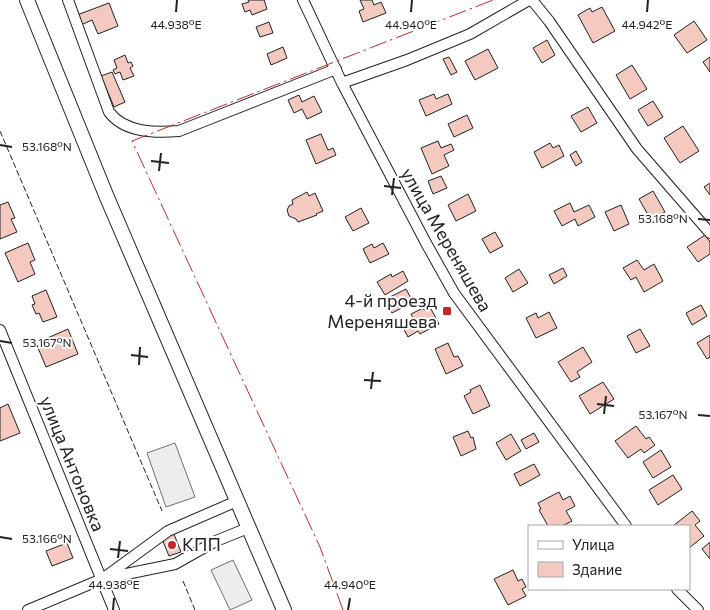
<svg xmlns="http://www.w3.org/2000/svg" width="710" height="610" font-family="Commissioner,sans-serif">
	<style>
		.parking { fill: #ededed; stroke: #6f6f6f }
		.building { fill: #f3c9c0; stroke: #222 }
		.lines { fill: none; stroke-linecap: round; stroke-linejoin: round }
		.minor-casing { stroke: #222; stroke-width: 12 }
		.tertiary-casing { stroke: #222; stroke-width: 16 }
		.minor { stroke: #fff; stroke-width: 10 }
		.tertiary { stroke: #fff; stroke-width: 14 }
		.fence { stroke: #222; stroke-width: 1; stroke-dasharray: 6 2.5; stroke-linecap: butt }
		.power { stroke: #c62828; stroke-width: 1; stroke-dasharray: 18 4 2.5 4; stroke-linecap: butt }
		.ticks { fill: none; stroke: #222; stroke-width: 2 }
		.poi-dot { fill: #c62828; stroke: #fff; stroke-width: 2 }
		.labels { text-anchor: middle; stroke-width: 4; stroke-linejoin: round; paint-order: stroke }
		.street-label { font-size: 18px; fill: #222; stroke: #fff }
		.poi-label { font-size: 18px; fill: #222; stroke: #fff; text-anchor: end }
		.ticks-label { font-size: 12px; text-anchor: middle; fill: #222; stroke: #fff; stroke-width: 4; stroke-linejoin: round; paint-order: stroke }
	</style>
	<rect width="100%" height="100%" fill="#fff"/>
	<path class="parking" d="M175,443l20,54 -29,10 -19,-54z
		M233,560l19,40 -22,10 -19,-40z"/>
	<path class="building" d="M248,0h16l3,9 -15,6 -2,-5 -5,2 -3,-8 7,-2z
		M360,0h12l2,5 7,-3 5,11 -23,9 -4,-11 5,-2z
		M109,3l9,23 -20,8 -6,-14 -11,5 -4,-10z
		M602,7l13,24 -22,12 -15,-28 12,-7 2,4z
		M694,21l13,19 -20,13 -13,-18z
		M269,22l4,11 -13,4 -4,-10z
		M547,40l8,15 -13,8 -9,-15z
		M283,47l4,11 -16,7 -4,-11z
		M488,49l10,19 -23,12 -10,-19z
		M125,55l3,8 3,-1 2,4 -3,2 4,8 -11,4 -3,-8 -5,2 -2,-4 4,-2 -3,-8z
		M449,57l8,15 -6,3 -8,-16z
		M710,57v15l-7,-10z
		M632,65l15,24 -17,10 -14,-24z
		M112,72l13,30 -11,5 -13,-31z
		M434,94l2,5 12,-5 4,10 -26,12 -7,-16z
		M299,95l3,7 12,-6 8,16 -15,7 -5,-10 -8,4 -6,-13z
		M653,101l10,16 -15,9 -10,-16z
		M588,107l9,16 -16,9 -10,-16z
		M467,115l6,13 -19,9 -6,-13z
		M683,126l16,25 -19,12 -16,-25z
		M321,134l7,16 5,-2 3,7 -20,9 -10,-24z
		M438,141l3,7 10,-4 3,6 -10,5 5,11 -17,8 -11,-26z
		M550,143l3,5 6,-3 5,11 -22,12 -8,-16z
		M576,151l6,11 -6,4 -6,-11z
		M441,176l6,12 -14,6 -5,-13z
		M710,183v12l-6,-8z
		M653,191l12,21 -14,8 -12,-21z
		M307,192l2,4 6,-3 8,18 -7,3 1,1 -19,7 -2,-3 -7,-3 -2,-6 2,-4 4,-2 -1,-4z
		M468,194l8,17 -20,10 -8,-16z
		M8,202l7,16 -4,1 6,13 -17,7v-34z
		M570,203l4,9 15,-7 6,12 -17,9 -3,-7 -13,7 -8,-15z
		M621,205l8,19 -15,7 -9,-19z
		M361,208l8,15 -16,8 -8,-14z
		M495,232l8,14 -13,7 -8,-14z
		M705,235l5,7v12l-12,8 -11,-15z
		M28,243l7,17 -5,2 5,12 -17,8 -13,-29z
		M383,243l6,11 -19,9 -7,-14 9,-5 2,4z
		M637,260l7,10 10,-6 9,17 -19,11 -8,-15 -5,3 -8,-12z
		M563,268l4,8 -13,8 -5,-9z
		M519,269l9,14 -15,9 -8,-14z
		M403,271l5,10 -23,14 -8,-13 14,-8 1,3z
		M406,289l7,13 -21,11 -8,-13z
		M46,290l11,27 -14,5 -4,-9 -3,1 -4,-9 3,-1 -3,-8z
		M701,305l6,11 -15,9 -6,-12z
		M430,307l9,17 -19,10 -2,-3 -10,6 -7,-13 12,-6 -2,-4 12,-6 1,2z
		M549,312l8,16 -21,10 -10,-20 10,-5 2,5z
		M68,329l10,25 -32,13 -10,-24z
		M640,329l10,17 -14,7 -9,-17z
		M710,335v22l-3,2 -10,-16z
		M448,343l6,14 4,-1 5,10 -17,8 -11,-25z
		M583,347l9,15 -15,10 3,5 -9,5 -13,-20z
		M603,382l11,17 -24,15 -11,-18z
		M480,385l10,21 -17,8 -9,-18 7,-4 -1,-2z
		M8,404l12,29 -20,8v-33z
		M636,426l10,13 3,-2 6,8 -11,8 -3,-4 -13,9 -13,-17z
		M468,431l3,7 2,-1 3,12 -15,7 -8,-19z
		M534,433l5,9 -13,7 -5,-9z
		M511,434l10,17 -15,9 -10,-17z
		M661,450l10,17 -18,11 -10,-16z
		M534,464l6,11 -20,11 -6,-12z
		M673,475l9,14 -24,16 -9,-15z
		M559,492l4,8 7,-4 5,10 -9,5 6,10 -10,5h-14l-9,-16 2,-1 -3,-6z
		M692,511l8,10 -5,4 9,11 -15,12v-22h-16z
		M174,534l7,18 -12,4 -7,-17z
		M710,542v17l-8,-10z
		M67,543l6,15 -21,8 -6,-15z
		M513,570l5,11 4,-2 4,8 -4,2 4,7 -18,9 -14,-26z"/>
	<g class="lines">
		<g class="minor-casing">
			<path id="minor" d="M68,0l41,112c16,21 46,21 70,19l157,-62
				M303,0l39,83 84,160 28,50 172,233
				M532,0l17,21 88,128 73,84
				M342,83l65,-23 63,-26 59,-34
				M0,330l114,280
				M105,577l63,-46 69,-30
				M677,589l21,21
				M28,610l74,-31 73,-15 41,-23 32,-13"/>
		</g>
		<g class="tertiary-casing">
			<path id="tertiary" d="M27,0l79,195 178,415"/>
		</g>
		<use href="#minor" class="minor"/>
		<use href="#tertiary" class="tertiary"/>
		<path class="fence" d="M0,131l162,380
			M183,581l12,29"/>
		<path class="power" d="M343,610l-23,-63 -188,-406 361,-141"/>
	</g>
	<path class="ticks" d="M176,12l1,-12M411,12l1,-12M647,12l1,-12M0,145l12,2M151,161l18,2M159,171l2,-18M384,186l17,2M392,195l2,-17M698,219l12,1M0,341l12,2M131,355l17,2M139,365l1,-18M364,380l17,1M371,389l2,-17M597,404l17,2M604,414l2,-18M698,415l12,1M0,537l12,2M110,549l18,2M118,558l2,-17M113,610l1,-12M348,610l2,-12"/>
	<g class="poi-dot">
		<rect x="442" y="306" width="10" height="10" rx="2.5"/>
		<circle cx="172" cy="545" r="5"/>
	</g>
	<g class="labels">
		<g class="street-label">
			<text transform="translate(446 240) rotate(60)" y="6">улица Мереняшева</text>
			<text transform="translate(72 464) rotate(68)" y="6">улица Антоновка</text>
		</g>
		<g class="poi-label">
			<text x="437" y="307">4-й проезд<tspan x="437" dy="21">Мереняшева</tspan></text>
			<text x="182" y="551" text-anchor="start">КПП</text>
		</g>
	</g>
	<g class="ticks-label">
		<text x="176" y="29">44.938°E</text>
		<text x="411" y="29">44.940°E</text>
		<text x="647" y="29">44.942°E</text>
		<text x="47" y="151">53.168°N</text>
		<text x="663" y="223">53.168°N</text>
		<text x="47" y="347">53.167°N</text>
		<text x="663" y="419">53.167°N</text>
		<text x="47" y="543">53.166°N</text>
		<text x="114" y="589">44.938°E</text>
		<text x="350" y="589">44.940°E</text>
	</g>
	<rect x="528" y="525" width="162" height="65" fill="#ffffff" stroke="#a7a7a7"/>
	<rect x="538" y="541" width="25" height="8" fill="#ffffff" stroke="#a7a7a7"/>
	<text x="572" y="550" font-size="15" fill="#222222">Улица</text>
	<rect x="538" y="562" width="25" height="15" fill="#f3c9c0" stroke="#a7a7a7"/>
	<text x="572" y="575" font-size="15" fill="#222222">Здание</text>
</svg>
